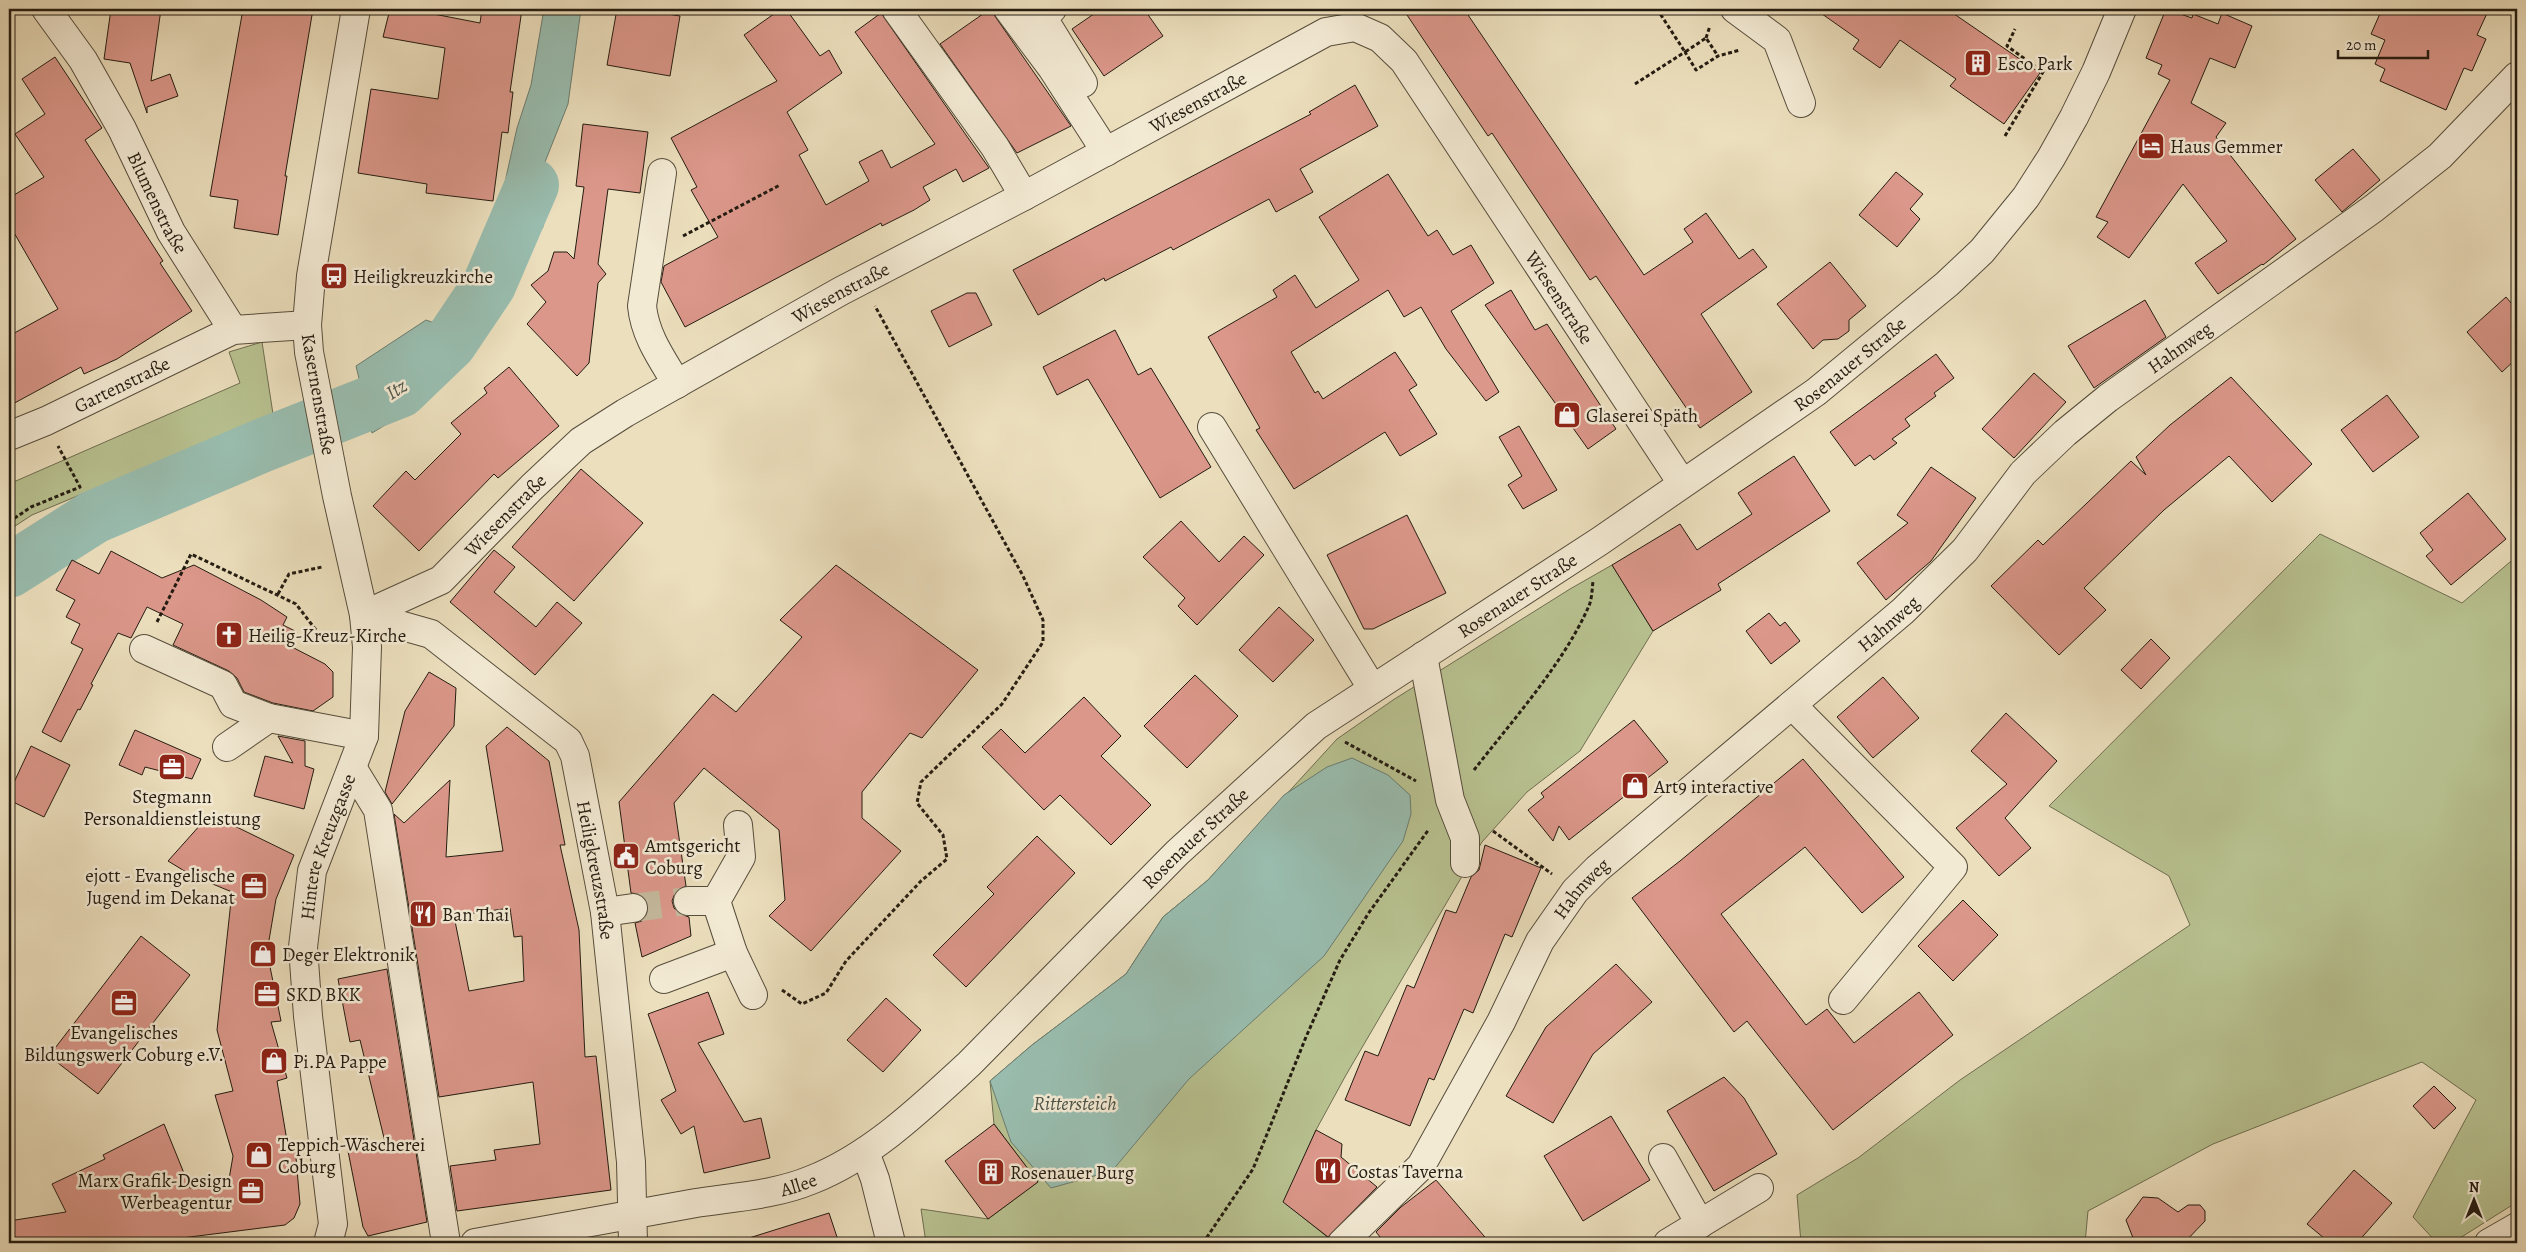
<svg xmlns="http://www.w3.org/2000/svg" width="2526" height="1252" font-family="Alegreya,serif">
	<style>
		.green { fill: #b8c190; stroke: #6e6e50 }
		.water { fill: #99bdaf; stroke: #6a7d70 }
		.lines { fill: none; stroke-linecap: round; stroke-linejoin: round }
		.river { stroke: #99bdaf; stroke-width: 54 }
		.building { fill: #db978a; stroke: #241c11; fill-rule: evenodd }
		.minor-tunnel { stroke: #c4b89b; stroke-width: 28; stroke-dasharray: 28 14; stroke-linecap: butt }
		.minor-casing { stroke: #564d3c; stroke-width: 30 }
		.path { stroke: #241c11; stroke-width: 3; stroke-dasharray: 4 2.5; stroke-linecap: butt }
		.minor { stroke: #f3ead4; stroke-width: 28 }
		.labels { text-anchor: middle; stroke-width: 5; stroke-linejoin: round; paint-order: stroke }
		.poi-label { font-size: 19px; fill: #241c11; stroke: #f3ead4; text-anchor: start }
		.street-label { font-size: 19px; fill: #241c11; stroke: #f3ead4 }
		.water-label { font-size: 20px; font-style: italic; fill: #4d5448; stroke: #f3ead4 }
	</style>
	<rect width="100%" height="100%" fill="#ecdfbd"/>
	<filter id="stains"><feTurbulence type="fractalNoise" baseFrequency=".004" numOctaves="4"/><feColorMatrix values="0 0 0 0 .2 0 0 0 0 .09 0 0 0 0 .02 0 0 0 .5 -.17"/></filter>
	<radialGradient id="worn" r=".72"><stop offset=".6" stop-color="#630" stop-opacity="0"/><stop offset="1" stop-color="#630" stop-opacity=".3"/></radialGradient>
	<path class="green" d="M262,342l11,72 -241,101 -23,15v-46l231,-101 -11,-31z
		M2320,534l142,69 55,-47v646l-65,41h-15l-24,-26 63,-117 -54,-38 -209,82 -125,67 -3,32h-284l-4,-48 61,-37 102,-78 230,-155 -21,-49 -120,-70z
		M1612,565l41,66 -73,120 -53,41 -45,50 -136,233 -30,55 -32,72 47,38 -3,3h-402l-5,-34 67,10 50,-37 -44,-58 -4,-43 42,-36 94,-71 37,-57 45,-37 129,-141 56,-39 177,-111z"/>
	<path class="water" d="M544,9h37l-13,95 -23,58 -2,65 -25,37 -34,-25 19,-48 14,-63 14,-43z
		M426,320l53,19 -46,57 -61,37 -16,-67z
		M1352,758l36,17 22,20 1,19 -8,27 -79,115 -135,123 -77,92 -61,17 -40,-46 -21,-61 42,-36 94,-71 37,-57 45,-37 76,-85 43,-28z"/>
	<g class="lines">
		<path class="river" d="M9,571l85,-54 167,-71 139,-55 50,-48 39,-58 43,-100"/>
	</g>
	<path class="building" d="M111,9h50l-10,72 19,-7 8,22 -31,11v6l-17,-50 -26,-4z
		M243,9h70l-28,167h2l-9,59 -44,-7 4,-28 -28,-4z
		M390,9h18l72,14 2,-14h40l-12,83h3l-5,41 -6,-1 -9,69 -67,-8 1,-9 -69,-11 13,-84 67,10 7,-51 -62,-11z
		M617,9h20l43,7 -10,60 -63,-11z
		M781,9h5l34,47 9,-6 13,23 -55,39 21,38 -9,5 27,50 43,-24 -10,-19 23,-12 9,18 44,-24 -80,-112 26,-19 108,155 -26,14 -7,-13 -33,18 7,13 -16,10 -32,16 -1,-3 -196,104 -24,-45 3,-16 54,-29 -27,-47 6,-3 -26,-49 106,-57 -33,-46z
		M990,9l81,117 -54,27 -77,-109z
		M1101,9h43l19,27 -59,40 -32,-47z
		M1403,9h61l180,266 49,-33 -9,-13 22,-16 33,46 14,-10 14,18 -66,47 51,78 -52,36 -104,-152 -6,4 -98,-147 -4,3z
		M1815,9h132l93,64 -36,51 -54,-38 6,-7 -56,-39 -20,28 -27,-19 6,-9z
		M2166,9l26,9 1,-4 25,10 4,-11 30,13 -17,42 -25,-10 -19,45 35,20 -10,14 80,102 -33,26 -1,-1 -44,30 -23,-31 32,-22 -44,-57 -54,74 -32,-21 11,-15 -12,-5 74,-137 -12,-6 4,-9 -16,-7z
		M2382,9h107l-12,26 9,4 -14,32 -8,-3 -18,42 -66,-29 5,-12 -10,-5 10,-24 -14,-6z
		M55,57l47,71 -17,12 78,121 -3,2 32,48 -75,48 -33,15 -3,-7 -72,39v-70l49,-27 -49,-85v-26l35,-21 -29,-43 30,-20 -23,-35z
		M1355,85l23,41 -78,43 13,23 -37,20 -7,-13 -96,51 -2,-3 -66,34 -1,-3 -66,37 -25,-45 298,-156 -2,-2z
		M583,124l65,8 -8,61 -32,-4 -10,75 8,10 -8,9 -9,80 -12,13 -50,-52 19,-22 -15,-17 17,-14 6,-19h13l7,7 10,-72 -8,-1z
		M2353,149l27,31 -38,32 -27,-32z
		M1896,172l27,22 -13,15 10,10 -23,28 -38,-32z
		M1388,174l40,62 9,-6 16,25 18,-10 23,38 -43,28 48,81 -13,9 -40,-52 -25,-42 -17,10 -16,-27 -97,62 24,41 3,-2 5,8 72,-47 22,33 -8,5 28,44 -37,22 -15,-24 -91,57 -38,-59 4,-2 -52,-91 69,-40 -4,-7 22,-15 21,33 43,-28 -40,-63z
		M1830,262l36,44 -17,14v11l-11,8 -15,1 -10,9 -36,-45z
		M1511,290l24,40 12,-6 69,105 -28,20 -103,-144z
		M967,293h9l16,32 -43,22 -18,-36z
		M2506,297l11,13v48l-15,14 -35,-40z
		M2145,300l21,37 -72,51 -26,-42z
		M1115,330l23,45 13,-7 60,99 -51,31 -72,-119 -31,16 -14,-28z
		M1936,354l18,24 -20,15 2,3 -31,23 5,7 -18,13 5,4 -23,17 -4,-5 -15,11 -25,-34z
		M509,367l50,59 -61,52 -4,-4 -75,77 -46,-45 33,-35 9,9 46,-46 -10,-11 36,-30 -3,-5z
		M2034,373l32,29 -52,56 -32,-29z
		M2231,377l81,87 -40,38 -43,-46 -65,54 -80,78 22,22 -47,45 -68,-69 47,-46 5,5 88,-84 15,14 -10,-18 34,-32z
		M2387,395l32,42 -46,35 -32,-42z
		M1519,426l38,64 -34,19 -15,-24 14,-9 -23,-39z
		M1794,456l36,55 -112,73 3,6 -68,41 -41,-66 68,-41 17,26 55,-36 -14,-21z
		M1931,467l45,31 -45,63 -45,39 -29,-37 51,-40 -11,-8z
		M581,469l62,54 -69,78 -62,-54z
		M2468,493l38,46 -55,46 -25,-29 7,-6 -13,-17z
		M1407,515l39,78 -73,36h-9l-37,-74z
		M1181,521l38,41 25,-26 20,19 -67,70 -19,-19 7,-8 -42,-41z
		M494,550l21,17 -21,25 42,35 21,-25 25,21 -47,52 -85,-73z
		M111,551l51,27 32,-13 67,35 26,17 -4,8 14,7 -7,14 35,18 8,8v25l-20,14 -40,-8 -29,-11 -7,-14 -8,-7 -56,-26 10,-21 -36,-17 -16,31 -13,-5 -27,51 2,1 -13,25 -2,-1 -17,33 -19,-10 41,-83 -12,-6 9,-19 -14,-7 9,-17 -19,-10 16,-30 27,14z
		M836,565l142,105 -56,68 -12,-5 -48,59v26l39,33 -90,100 -42,-35 16,-16 -6,-70 -75,-62 -30,35 12,83 -11,7 -3,8 2,7 6,6 9,3 2,19 -49,21 -7,-34 7,-2 5,-7 1,-9 -2,-6 -7,-5 -8,-1 -12,-91 94,-108 23,18 66,-75 -22,-17z
		M1279,607l35,33 -41,42 -34,-32z
		M1769,613l11,13 5,-4 15,19 -29,23 -25,-33z
		M2151,639l19,19 -29,31 -20,-19z
		M429,672l27,16 -2,38 -62,78 -7,-12 20,-81z
		M1195,675l43,41 -51,52 -43,-42z
		M1883,677l36,41 -46,40 -36,-41z
		M1084,697l37,39 -20,20 50,49 -40,40 -51,-50 -16,15 -62,-63 19,-18 24,24z
		M2006,713l51,48 -52,57 26,30 -32,28 -43,-48 51,-44 -36,-33z
		M1634,720l34,42 -99,78 -10,-14 -6,15 -25,-31 16,-13 -3,-4z
		M507,727l42,34 16,84h-5l19,85 6,127 11,-1 15,134 -154,21 -7,-45 46,-6 -2,-10 46,-6 -7,-62 -94,15 -45,-283 10,9 46,-43 -4,77 57,-6 -17,-105zM510,908l4,29 8,-1 2,45 -55,10 -15,-75z
		M135,730l66,29 -9,20 -47,-12 -3,8 -23,-10z
		M278,736l27,5v25l9,3 -10,40 -50,-13 11,-40 28,7z
		M31,746l39,19 -26,52 -35,-17v-7z
		M1803,759l101,118 -42,36 -57,-66 -84,67 85,111 21,-16 27,34 65,-51 34,43 -120,95 -86,-109 -13,11 -102,-134 48,-37z
		M210,814l84,41 -18,44 -9,53 14,69 -10,1 16,56 -10,3 11,66 7,-1 5,58 -6,14 -9,7 -143,18h-133v-22l57,-9 -14,-28 53,-25 -2,-4 61,-31 26,64 38,-3 5,-29 -18,-61 18,-4 -16,-61 15,-138 -41,-17 -23,-14z
		M1037,836l38,37 -109,114 -33,-32 61,-61 -7,-7z
		M1485,845l56,23 -29,69 -7,-3 -32,79 -9,-4 -30,71 -5,-2 -19,48 -65,-26 20,-49 13,5 29,-71 7,3 32,-78 10,3 15,-36 8,-7z
		M1963,900l35,35 -45,46 -35,-35z
		M141,936l49,39 -92,119 -49,-38z
		M1616,964l36,38 -59,52 -40,69 -47,-27 40,-69z
		M387,969l40,253 -59,14 -5,-9 -16,-81h39l-26,-106 -10,2 -12,-63z
		M708,992l16,42 -26,9 46,79 17,-4 9,40 -66,15 -10,-47 -13,8 -20,-34 15,-9 -28,-77z
		M886,998l35,32 -38,42 -36,-32z
		M1724,1077l20,21 33,56 -63,37 -47,-80z
		M2434,1086l22,22 -22,21 -21,-23z
		M1611,1116l39,64 -67,41 -39,-65z
		M994,1124l44,58 -50,37 -43,-58z
		M1316,1130l26,14 -1,13 36,30 -49,50 -45,-35z
		M2354,1170l38,33 -35,40h-27l-23,-19z
		M1436,1180l54,63h-105l-9,-11 25,-25z
		M2143,1197l15,1 20,14 10,-7h12l5,6v10l-21,22h-49l-9,-23z
		M829,1213l10,30h-89l-1,-5z"/>
	<g class="lines">
		<path class="minor-tunnel" d="M633,908l55,-7"/>
		<g class="minor-casing">
			<g id="minor">
				<path id="s1" d="M46,9l37,51 39,69 49,103 62,98"/>
				<path d="M896,9l99,138 29,49"/>
				<path d="M1008,9l44,59 54,84"/>
				<path d="M1052,9l-9,9 40,65"/>
				<path d="M1735,9l42,31 24,63"/>
				<path d="M662,173l-20,133c3,30 20,53 35,78"/>
				<path d="M1212,427l160,261"/>
				<path id="s2" d="M9,436l37,-15 187,-91 74,-5"/>
				<path id="s3" d="M364,615l77,-35 91,-93 49,-46 44,-28 216,-122 183,-95 302,-164 29,-5 25,11 24,23 278,422"/>
				<path id="s4" d="M364,615l67,19 137,107 7,15 30,156 26,250 2,81"/>
				<path d="M144,649l79,36 10,19 36,14 95,18"/>
				<path d="M1423,656l27,144 15,38v25"/>
				<path d="M1792,705l161,162 -110,133"/>
				<path d="M227,747l42,-29"/>
				<path d="M353,769l25,41 68,433"/>
				<path d="M738,825l3,32 -25,44 17,52 20,42"/>
				<path d="M688,901h28"/>
				<path d="M605,912l28,-4"/>
				<path d="M664,979l69,-26"/>
				<path d="M865,1152l10,27 16,64"/>
				<path d="M1663,1158l37,66"/>
				<path id="s5" d="M328,1243l5,-19 -25,-208 -5,-69 9,-76 52,-135 3,-89 -3,-32 -27,-119 -28,-144 -2,-27 4,-49 45,-267"/>
				<path id="s6" d="M475,1243c74,-13 147,-27 221,-40 38,-6 79,-8 115,-23 61,-24 111,-73 158,-116l208,-211 139,-127 284,-185 216,-149 131,-108 35,-33 44,-54 25,-39 23,-41 22,-45 26,-63"/>
				<path id="s7" d="M1342,1243l79,-77 80,-144 39,-81 35,-50 22,-22 306,-258 62,-61 58,-77 42,-40 43,-35 266,-190 66,-52 77,-80"/>
				<path d="M1668,1243l91,-55"/>
				<path d="M2489,1243l28,-16"/>
			</g>
		</g>
		<path class="path" d="M1657,9l28,43 21,-14 12,18
			M1706,38l4,-12
			M1635,84l50,-32 11,18 22,-14 22,-6
			M2005,136l38,-64 -36,-26 8,-17
			M683,236l97,-51
			M9,522l22,-15 49,-20 -22,-41
			M278,594l11,-20 33,-7
			M157,622l34,-68 105,50 23,30 19,6
			M1345,742l71,39
			M1474,770c38,-49 89,-106 114,-162 4,-8 4,-18 5,-27
			M1493,831l59,43
			M782,990l20,14 24,-11 20,-32 75,-80 26,-22 -4,-24 -26,-32 4,-21 81,-78 41,-62v-22l-20,-44 -148,-270
			M1203,1243l50,-74 53,-132 34,-77 28,-46 61,-85"/>
		<use href="#minor" class="minor"/>
	</g>
	<defs>
		<g id="building-square" transform="scale(1.4375)"><rect x="-9" y="-9" width="18" height="18" rx="4" fill="#8f2418" stroke="#f3ead4"/><path d="M-4-6H4V6H1V3H-1V6H-4ZM-2.5-4.3h1.7v1.8h-1.7ZM.8-4.3h1.7v1.8H.8ZM-2.5-1h1.7V.8h-1.7ZM.8-1h1.7V.8H.8Z" fill="#fff"/></g>
		<g id="hotel-square" transform="scale(1.4375)"><rect x="-9" y="-9" width="18" height="18" rx="4" fill="#8f2418" stroke="#f3ead4"/><path d="M-6-4.5h1.5V1H6V5H4.5V3h-9V5H-6ZM-4 0a1.8 1.8 0 1 1 3.6 0ZM.5 0V-2.5h3Q6-2.5 6 0Z" fill="#fff"/></g>
		<g id="bus-square" transform="scale(1.4375)"><rect x="-9" y="-9" width="18" height="18" rx="4" fill="#8f2418" stroke="#f3ead4"/><path d="M-5-6H5V4H4V6H2V4H-2V6H-4V4H-5ZM-3.5-4V0h7V-4ZM-3.5 1.2v1.5H-2V1.2ZM2 1.2v1.5H3.5V1.2Z" fill="#fff"/></g>
		<g id="shop-square" transform="scale(1.4375)"><rect x="-9" y="-9" width="18" height="18" rx="4" fill="#8f2418" stroke="#f3ead4"/><path d="M-5-2.5h2.3a2.7 3.5 0 0 1 5.4 0H5L5.5 6h-11ZM-1.5-2.5h3a1.5 2.3 0 0 0-3 0Z" fill="#fff"/></g>
		<g id="church-square" transform="scale(1.4375)"><rect x="-9" y="-9" width="18" height="18" rx="4" fill="#8f2418" stroke="#f3ead4"/><path d="M-1.2-6h2.4v3.5h3.3v2.4h-3.3V6h-2.4V-.1h-3.3v-2.4h3.3Z" fill="#fff"/></g>
		<g id="office-square" transform="scale(1.4375)"><rect x="-9" y="-9" width="18" height="18" rx="4" fill="#8f2418" stroke="#f3ead4"/><path d="M-6-3h4V-5.5h4V-3h4V5H-6ZM-1-4.5V-3h2v-1.5ZM-6 0V1H6V0Z" fill="#fff"/></g>
		<g id="civic-square" transform="scale(1.4375)"><rect x="-9" y="-9" width="18" height="18" rx="4" fill="#8f2418" stroke="#f3ead4"/><path d="M-.6-6.5H3V-4.5H.6V-3L4-1V1h2V6H-6V1h2V-1L-.6-3ZM-1.2 2.5V6h2.4V2.5Z" fill="#fff"/></g>
		<g id="restaurant-square" transform="scale(1.4375)"><rect x="-9" y="-9" width="18" height="18" rx="4" fill="#8f2418" stroke="#f3ead4"/><path d="M-5-6h1v4h1v-4h1v4h1v-4h1v5L-1.5 .5V6h-2V.5L-5-1ZM5-6V6H3V1.5H1.5Q1.5-4 5-6Z" fill="#fff"/></g>
	</defs>
	<g fill-rule="evenodd">
		<use href="#building-square" x="1978" y="63"/>
		<use href="#hotel-square" x="2151" y="146"/>
		<use href="#bus-square" x="334" y="276"/>
		<use href="#shop-square" x="1567" y="415"/>
		<use href="#church-square" x="229" y="635"/>
		<use href="#office-square" x="172" y="767"/>
		<use href="#shop-square" x="1635" y="786"/>
		<use href="#civic-square" x="626" y="856"/>
		<use href="#office-square" x="254" y="886"/>
		<use href="#restaurant-square" x="423" y="914"/>
		<use href="#shop-square" x="263" y="954"/>
		<use href="#office-square" x="267" y="994"/>
		<use href="#office-square" x="124" y="1003"/>
		<use href="#shop-square" x="274" y="1061"/>
		<use href="#shop-square" x="259" y="1155"/>
		<use href="#restaurant-square" x="1328" y="1171"/>
		<use href="#building-square" x="991" y="1172"/>
		<use href="#office-square" x="251" y="1191"/>
	</g>
	<g class="labels">
		<g class="poi-label">
			<text x="1997" y="70">Esco Park</text>
			<text x="2170" y="153">Haus Gemmer</text>
			<text x="353" y="283">Heiligkreuzkirche</text>
			<text x="1586" y="422">Glaserei Späth</text>
			<text x="248" y="642">Heilig-Kreuz-Kirche</text>
			<text x="1654" y="793">Art9 interactive</text>
			<text x="172" y="803" text-anchor="middle">Stegmann<tspan x="172" dy="22">Personaldienstleistung</tspan></text>
			<text x="645" y="852">Amtsgericht<tspan x="645" dy="22">Coburg</tspan></text>
			<text x="235" y="882" text-anchor="end">ejott - Evangelische<tspan x="235" dy="22">Jugend im Dekanat</tspan></text>
			<text x="442" y="921">Ban Thai</text>
			<text x="282" y="961">Deger Elektronik</text>
			<text x="286" y="1001">SKD BKK</text>
			<text x="124" y="1039" text-anchor="middle">Evangelisches<tspan x="124" dy="22">Bildungswerk Coburg e.V.</tspan></text>
			<text x="293" y="1068">Pi.PA Pappe</text>
			<text x="278" y="1151">Teppich-Wäscherei<tspan x="278" dy="22">Coburg</tspan></text>
			<text x="1347" y="1178">Costas Taverna</text>
			<text x="1010" y="1179">Rosenauer Burg</text>
			<text x="232" y="1187" text-anchor="end">Marx Grafik-Design<tspan x="232" dy="22">Werbeagentur</tspan></text>
		</g>
		<g class="street-label">
			<text dy="7" stroke="none"><textPath href="#s3" startOffset="986">Wiesenstraße</textPath></text>
			<text dy="7" stroke="none"><textPath href="#s1" startOffset="224">Blumenstraße</textPath></text>
			<text dy="7" stroke="none"><textPath href="#s3" startOffset="581">Wiesenstraße</textPath></text>
			<text dy="7" stroke="none"><textPath href="#s3" startOffset="1505">Wiesenstraße</textPath></text>
			<text dy="7" stroke="none"><textPath href="#s7" startOffset="1242">Hahnweg</textPath></text>
			<text dy="7" stroke="none"><textPath href="#s6" startOffset="1669">Rosenauer Straße</textPath></text>
			<text dy="7" stroke="none"><textPath href="#s2" startOffset="124">Gartenstraße</textPath></text>
			<text transform="translate(319 394) rotate(80)" y="7">Kasernenstraße</text>
			<text dy="7" stroke="none"><textPath href="#s3" startOffset="176">Wiesenstraße</textPath></text>
			<text dy="7" stroke="none"><textPath href="#s6" startOffset="1264">Rosenauer Straße</textPath></text>
			<text dy="7" stroke="none"><textPath href="#s7" startOffset="838">Hahnweg</textPath></text>
			<text dy="7" stroke="none"><textPath href="#s6" startOffset="859">Rosenauer Straße</textPath></text>
			<text dy="7" stroke="none"><textPath href="#s5" startOffset="402">Hintere Kreuzgasse</textPath></text>
			<text dy="7" stroke="none"><textPath href="#s4" startOffset="376">Heiligkreuzstraße</textPath></text>
			<text dy="7" stroke="none"><textPath href="#s7" startOffset="432">Hahnweg</textPath></text>
			<text dy="7" stroke="none"><textPath href="#s6" startOffset="329">Allee</textPath></text>
		</g>
		<g class="water-label">
			<text transform="translate(396 389) rotate(-32)" y="7">Itz</text>
			<text x="1075" y="1110">Rittersteich</text>
		</g>
	</g>
	<rect width="2526" height="1252" fill="none" stroke="#ecdfbd" stroke-width="30"/>
	<rect x="10" y="10" width="2506" height="1232" fill="none" stroke="#241c11" stroke-width="2.5"/>
	<rect x="15" y="15" width="2496" height="1222" fill="none" stroke="#241c11"/>
	<g transform="translate(2474 1200)" stroke="#f3ead4" stroke-width="4" paint-order="stroke">
	<path d="M0-4L9 19L0 12L-9 19Z" fill="#241c11"/>
	<text y="-8" font-size="14" font-weight="bold" text-anchor="middle" fill="#241c11">N</text>
	</g>
	<path d="M2338 50v8h90v-8" fill="none" stroke="#241c11" stroke-width="2.5"/>
	<text x="2346" y="50" font-size="15" fill="#241c11" stroke="#f3ead4" stroke-width="4" paint-order="stroke">20 m</text>
	<rect width="100%" height="100%" filter="url(#stains)"/>
	<rect width="100%" height="100%" fill="url(#worn)"/>
</svg>
